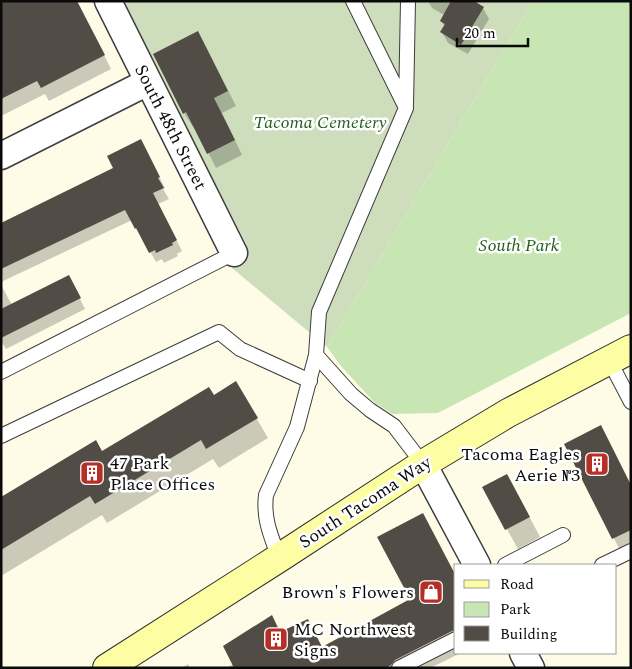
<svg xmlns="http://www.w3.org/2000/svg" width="632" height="669" font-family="Spectral,serif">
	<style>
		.green { fill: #c8e6b3 }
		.cemetery { fill: #ceddbb }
		.shadow { fill: #0003 }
		.building { fill: #524c46 }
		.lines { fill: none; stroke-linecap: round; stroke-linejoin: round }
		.service-casing { stroke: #3d3d3d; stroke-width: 16 }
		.minor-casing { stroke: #3d3d3d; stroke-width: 29 }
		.secondary-casing { stroke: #2c2c2c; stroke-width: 30 }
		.service { stroke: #fff; stroke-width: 14 }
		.minor { stroke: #fff; stroke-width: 26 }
		.secondary { stroke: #fdfda3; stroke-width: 28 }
		.labels { text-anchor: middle; stroke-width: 5; stroke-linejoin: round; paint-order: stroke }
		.park-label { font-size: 18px; font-style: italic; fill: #245e1d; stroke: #fff }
		.street-label { font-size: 18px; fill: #0a0a0a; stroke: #fff }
		.poi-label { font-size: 18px; fill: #0a0a0a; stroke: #fff; text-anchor: end }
	</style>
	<rect width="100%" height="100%" fill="#fefce7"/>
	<path class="green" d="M533,1h98v312l-193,100 -46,1 -18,-12 -33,-36 -14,-19z"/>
	<path class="cemetery" d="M121,1h412l-206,346 -95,-79 15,-23z"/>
	<path class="shadow" d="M1,1h76l34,68 -62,32 -4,-7 -44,22z
		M428,1h47l1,3 7,4 6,11 -21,35 -20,-11 -6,-11 3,-5 -4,-6 3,-6 -12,-7z
		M206,47l30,59 -14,7 20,42 -26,13 -21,-42 -2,1 -9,-14z
		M146,151l19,37 -2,1 6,10 -11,5 24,47 -5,3 1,2 -14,7 -2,-4 -6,3 -24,-42 -131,62v-52z
		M1,285l11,20 62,-18 11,22 -79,40 -5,-8z
		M236,383l32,55 -49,30 -6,-9 -106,64 -5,-8 -101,61v-78l101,-45 111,-57z
		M565,444l66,41v65l-9,4z
		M484,488l34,7 22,42 -22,12z
		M456,577v76h5l-31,15h-204l7,-4 39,-47 9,16 26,-13 15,28z
		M188,664l2,4h-8z"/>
	<path class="building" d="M1,1h76l28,54 -64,33 -4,-7 -36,18z
		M451,1h23l10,6 -23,38 -21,-13 5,-8 -5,-3z
		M198,31l30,60 -14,7 21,42 -28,14 -21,-42 -3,2 -30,-60z
		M141,139l19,38 -2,1 6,10 -11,5 24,47 -5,3 1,2 -17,8 -1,-3 -6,3 -13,-25 -1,1 -10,-19 -124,59v-46l112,-55 -6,-12z
		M69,275l12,23 -80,40v-29z
		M236,381l22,37 -52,31 -5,-9 -106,64 -5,-8 -89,54v-53l95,-57 6,11 107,-64 5,8z
		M601,425l30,60v45l-19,9 -48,-95z
		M507,474l23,43 -25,13 -23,-43z
		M423,513l33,63v54l-4,1 -57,29 -4,5 -5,3h-152l-11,-22 49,-31 8,17 28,-13 14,28 88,-48 -33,-62z"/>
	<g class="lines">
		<g class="service-casing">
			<path id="service" d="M406,105l2,-104
				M316,355l3,-43 87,-204 -53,-107
				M609,360l22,42
				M1,372l233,-119
				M1,436l218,-104 21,17 70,32
				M279,558c-8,-22 -16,-39 -13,-63l31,-68 19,-72 35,39 19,16 24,16 29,38
				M505,565l58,-30
				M602,565l29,-14
				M399,668l57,-29"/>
		</g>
		<g class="minor-casing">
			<path id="minor" d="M108,1l126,252
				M1,156l147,-74
				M423,464l54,101
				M523,653l8,15"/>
		</g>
		<g class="secondary-casing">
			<path id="secondary" d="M107,668l172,-110 144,-94 85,-51 123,-64"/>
		</g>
		<use href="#service" class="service"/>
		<use href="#minor" class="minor"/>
		<use href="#secondary" class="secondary"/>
	</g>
	<defs>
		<g id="building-square" transform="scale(1.25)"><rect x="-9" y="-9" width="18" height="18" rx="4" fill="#b43027" stroke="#fff"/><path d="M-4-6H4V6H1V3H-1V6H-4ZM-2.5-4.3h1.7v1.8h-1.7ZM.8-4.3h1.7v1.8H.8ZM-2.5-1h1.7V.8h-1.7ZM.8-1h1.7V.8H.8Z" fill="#fff"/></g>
		<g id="shop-square" transform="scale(1.25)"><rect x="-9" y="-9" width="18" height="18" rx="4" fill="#b43027" stroke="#fff"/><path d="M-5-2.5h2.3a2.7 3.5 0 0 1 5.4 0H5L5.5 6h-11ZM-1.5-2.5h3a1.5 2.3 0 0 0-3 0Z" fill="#fff"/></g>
	</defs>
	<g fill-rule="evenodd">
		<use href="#building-square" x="597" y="464"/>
		<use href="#building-square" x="92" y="473"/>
		<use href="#shop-square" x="431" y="592"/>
		<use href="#building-square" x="276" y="639"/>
	</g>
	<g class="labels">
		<g class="park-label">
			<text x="320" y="128">Tacoma Cemetery</text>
			<text x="519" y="251">South Park</text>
		</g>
		<g class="street-label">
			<text transform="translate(171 127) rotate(63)" y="6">South 48th Street</text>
			<text transform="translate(365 502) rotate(-33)" y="6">South Tacoma Way</text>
		</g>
		<g class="poi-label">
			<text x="580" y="460">Tacoma Eagles<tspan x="580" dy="21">Aerie №3</tspan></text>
			<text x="110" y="469" text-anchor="start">47 Park<tspan x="110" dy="21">Place Offices</tspan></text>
			<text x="414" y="598">Brown's Flowers</text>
			<text x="294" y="635" text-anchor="start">MC Northwest<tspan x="294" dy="21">Signs</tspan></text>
		</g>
	</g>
	<rect width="632" height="669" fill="none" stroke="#0a0a0a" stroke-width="5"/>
	<rect x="454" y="564" width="162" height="90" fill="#ffffff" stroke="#9d9d9d"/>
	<rect x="464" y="580" width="25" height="8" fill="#fdfda3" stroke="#9d9d9d"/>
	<text x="500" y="589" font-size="15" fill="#0a0a0a">Road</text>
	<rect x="464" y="602" width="25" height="15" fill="#c8e6b3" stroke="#9d9d9d"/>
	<text x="500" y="614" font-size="15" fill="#0a0a0a">Park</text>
	<rect x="464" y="626" width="25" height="15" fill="#524c46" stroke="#9d9d9d"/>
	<text x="500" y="639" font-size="15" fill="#0a0a0a">Building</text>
	<path d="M457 38v8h71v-8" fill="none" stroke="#0a0a0a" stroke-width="2.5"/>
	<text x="464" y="38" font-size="15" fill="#0a0a0a" stroke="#ffffff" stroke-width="4" paint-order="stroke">20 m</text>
</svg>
